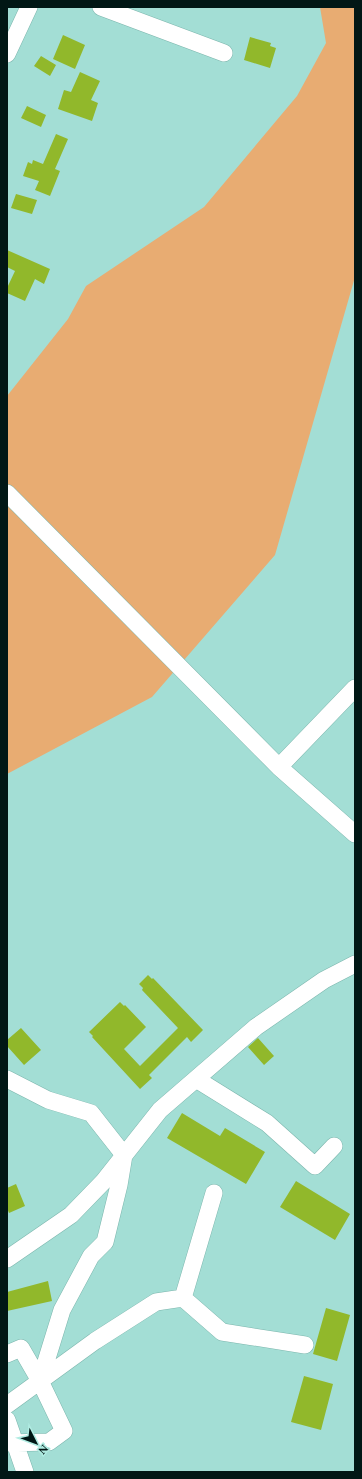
<svg xmlns="http://www.w3.org/2000/svg" width="362" height="1479" font-family="Spectral,serif">
	<style>
		.green { fill: #e8ac72 }
		.building { fill: #91b82b }
		.lines { fill: none; stroke-linecap: round; stroke-linejoin: round }
		.minor-casing { stroke: #7cb6ad; stroke-width: 18 }
		.minor { stroke: #fff; stroke-width: 17 }
	</style>
	<rect width="100%" height="100%" fill="#a3ded5"/>
	<path class="green" d="M320,7h35v270l-80,278 -123,142 -145,77v-378l61,-77 18,-33 118,-79 93,-111 29,-53z"/>
	<path class="building" d="M63,35l22,10 -10,24 -22,-10z
		M250,37l21,6 -1,3 6,2 -6,20 -26,-8z
		M41,56l15,9 -6,11 -16,-10z
		M80,72l20,9 -9,19 7,3 -6,18 -34,-12 6,-19 7,2z
		M27,106l19,9 -5,12 -20,-9z
		M56,134l12,5 -13,30 5,2 -10,25 -15,-6 4,-9 -16,-5 5,-14 4,2 1,-4 10,4z
		M16,194l21,6 -5,14 -21,-6z
		M7,250l43,19 -6,15 -9,-5 -10,22 -18,-8v-5l8,-17 -8,-4z
		M148,975l4,4 1,-1 50,52 -12,12 -4,-5 -38,38 3,3 -12,11 -48,-52 1,-1 -4,-4 31,-30 4,4 1,-1 21,22 -22,22 16,17 38,-38 -36,-38 1,-2 -4,-4z
		M21,1028l20,22 -17,15 -17,-19v-6z
		M258,1038l16,18 -10,9 -16,-18z
		M182,1113l38,23 5,-8 40,24 -19,32 -79,-46z
		M296,1181l54,33 -15,26 -55,-33z
		M16,1184l9,22 -16,7 -2,-5v-20z
		M48,1281l4,20 -45,10v-19z
		M326,1308l24,7 -13,46 -24,-7z
		M304,1376l29,8 -12,46 -30,-8z"/>
	<g class="lines">
		<g class="minor-casing">
			<path id="minor" d="M101,7l123,46
				M7,54l22,-47
				M7,493l272,274 76,67
				M279,767l76,-79
				M7,1079l41,21 43,13 33,42 -5,30 -14,57 -14,14 -29,54 -22,71 -33,24
				M196,1079l71,44 48,43 19,-20
				M7,1259l64,-44 32,-33 57,-72 96,-83 68,-47 31,-16
				M183,1298l39,34 83,13
				M7,1354l14,-6 19,33 24,50 -15,11 -42,1
				M40,1381l55,-40 61,-39 27,-4 31,-105
				M7,1420l18,52"/>
		</g>
		<use href="#minor" class="minor"/>
	</g>
	<rect width="362" height="1479" fill="none" stroke="#011715" stroke-width="16"/>
	<g transform="translate(36 1443) rotate(132)" stroke="#b0ece2" stroke-width="3" paint-order="stroke">
	<path d="M0-3L7 15L0 10L-7 15Z" fill="#011715"/>
	<text y="-6" font-size="11" font-weight="bold" text-anchor="middle" fill="#011715">N</text>
	</g>
</svg>
